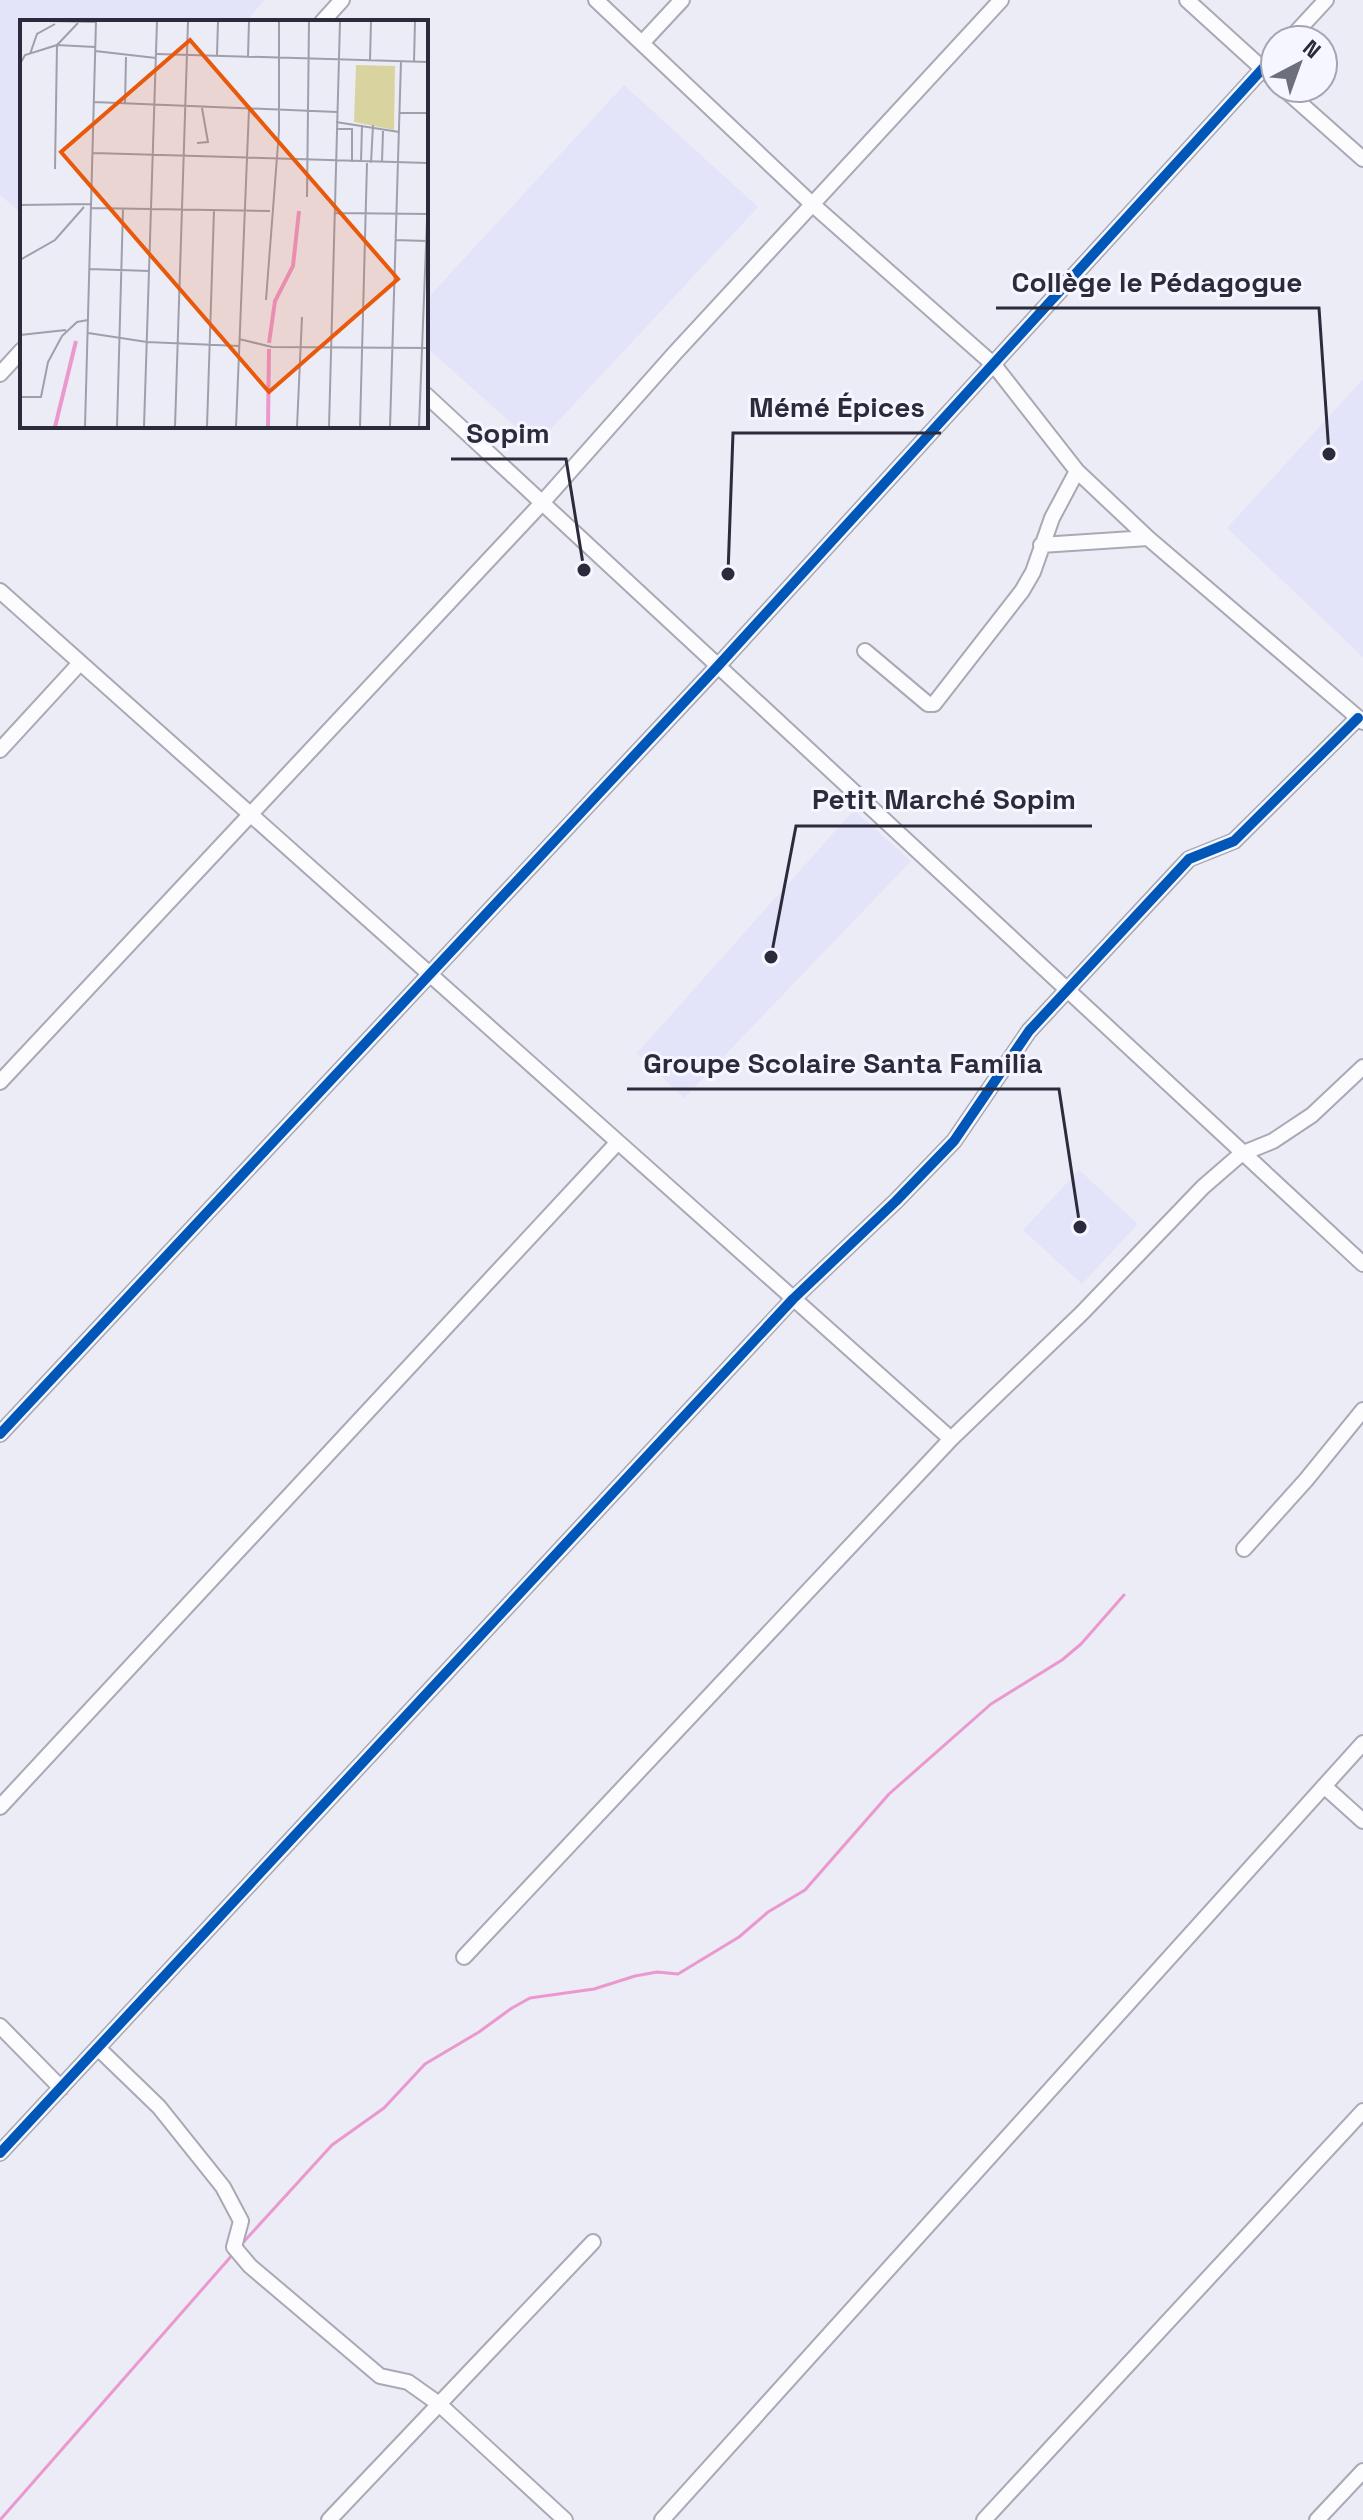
<svg xmlns="http://www.w3.org/2000/svg" width="1363" height="2520" font-family="'Space Grotesk',sans-serif">
	<style>
		.built { fill: #e3e4f9 }
		.lines { fill: none; stroke-linecap: round; stroke-linejoin: round }
		.stream { stroke: #ea98ce; stroke-width: 3 }
		.minor-casing { stroke: #a8a9b4; stroke-width: 18 }
		.minor { stroke: #fcfcfe; stroke-width: 14 }
		.cycleway-casing { stroke: #f5f6ff; stroke-width: 15 }
		.cycleway { stroke: #0057b8; stroke-width: 10 }
		.inset-river { fill: none; stroke: #ea98ce; stroke-width: 4 }
		.inset-road { fill: none; stroke: #9e9fab; stroke-width: 2 }
		.view { fill: #e8590c; fill-opacity: 0.15; stroke: #e8590c; stroke-width: 4 }
		.inset-edge { fill: none; stroke: #2b2b3c; stroke-width: 4 }
		.leader { fill: none; stroke: #2b2b3c; stroke-width: 3 }
		.callout-dot { fill: #2b2b3c; stroke: #f5f6ff; stroke-width: 3 }
		.callout-label { font-size: 28px; text-anchor: middle; font-weight: bold; fill: #2b2b3c; stroke: #f5f6ff; stroke-width: 6; stroke-linejoin: round; paint-order: stroke }
	</style>
	<rect width="100%" height="100%" fill="#ebecf5"/>
	<path class="built" d="M0,0h265l-20,22h-223v192l-22,-19z
		M624,85l134,122 -222,238 -110,-98v-47z
		M1363,379v278l-136,-129z
		M854,810l57,51 -227,237 -47,-45z
		M1079,1170l59,54 -56,60 -59,-54z"/>
	<g class="lines">
		<path class="stream" d="M239,2247l93,-102 52,-37 41,-44 54,-32 33,-24 18,-10 64,-9 41,-13 22,-4 21,2 61,-37 29,-25 37,-22 84,-96 102,-90 71,-44 19,-16 43,-49
			M0,2520l234,-267"/>
		<g class="minor-casing">
			<path id="minor" d="M596,0l216,204 182,161 83,106 71,67 215,184
				M1187,0l88,80
				M322,22l20,-22
				M1289,40l37,-40
				M642,43l40,-43
				M1283,88l80,71
				M0,374l22,-24
				M426,395l937,869
				M1041,545l107,-7
				M0,591l951,848
				M865,651l63,53h6l88,-113 11,-19 19,-54 25,-47
				M0,750l80,-87
				M0,1082l541,-578 134,-151 326,-353
				M0,1434l717,-767 558,-612
				M1244,1549l62,-69 57,-70
				M1324,1786l39,35
				M0,1807l618,-665
				M464,1957l487,-518 131,-126 121,-126 38,-33 32,-13 39,-26 51,-48
				M0,2026l61,62
				M99,2049l60,58 64,80 18,34 -7,26 16,19 130,110 28,6 31,22 126,116
				M0,2153l793,-854 103,-98 58,-60 75,-110 160,-172 45,-18 124,-123
				M329,2520l264,-278
				M662,2520l701,-777
				M984,2520l379,-409
				M1317,2520l46,-49"/>
		</g>
		<use href="#minor" class="minor"/>
		<g class="cycleway-casing">
			<path id="cycleway" d="M0,1434l717,-767 558,-612
				M0,2153l793,-854 103,-98 58,-60 75,-110 160,-172 45,-18 124,-123"/>
		</g>
		<use href="#cycleway" class="cycleway"/>
	</g>
	<g transform="translate(20 20)">
		<rect width="408" height="408" fill="#ebecf5"/>
		<path d="M336,45l39,1 -1,64 -40,-8z" fill="#d9d49f"/>
		<path class="inset-river" d="M249,323l6,-42 18,-35 6,-55M35,407l21,-86M248,407l1,-78"/>
		<path class="inset-road" d="M28,1l48,1M75,31l61,7M10,34l7,-20 18,-10M137,34l271,8M197,35l1,-34M228,36l1,-35M350,40l1,-39M394,42l1,-41M0,44l5,-9 32,-10 21,-22M74,82l243,10M105,84l1,-47M379,93h29M316,102l63,10M316,109h16v33M177,123l11,-1 -6,-34M73,133l335,10M341,142l1,-37M362,142l1,-31M351,143l2,-38M35,149l2,-124 38,2M287,177l2,-176M0,185l71,-1M71,188l179,3M314,193l94,1M375,220l31,1M0,240l35,-20 29,-33M69,249l61,2M246,280l13,-169v-110M68,313l59,9 92,4M0,315l46,-5M219,319l33,8 156,1M0,377h21l7,-35 14,-26 15,-14 11,-2M65,407l11,-406M97,407l6,-218M124,407l13,-406M155,407l13,-406M187,407l7,-217M216,407l13,-318M277,407l5,-110M309,407l11,-406M340,407l7,-264M370,407l11,-366M399,407l9,-233"/>
		<path class="view" d="M170,20l208,239 -129,113 -208,-240z"/>
		<rect width="408" height="408" class="inset-edge"/>
	</g>
	<path class="leader" d="M1329 454L1319 308H996M728 574L733 433H941M584 570L566 459H451M771 957L796 826H1092M1080 1227L1059 1089H627"/>
	<g class="callout-dot">
		<circle cx="1329" cy="454" r="8"/>
		<circle cx="728" cy="574" r="8"/>
		<circle cx="584" cy="570" r="8"/>
		<circle cx="771" cy="957" r="8"/>
		<circle cx="1080" cy="1227" r="8"/>
	</g>
	<g class="callout-label">
		<text x="1157" y="292">Collège le Pédagogue</text>
		<text x="837" y="417">Mémé Épices</text>
		<text x="508" y="443">Sopim</text>
		<text x="944" y="809">Petit Marché Sopim</text>
		<text x="843" y="1073">Groupe Scolaire Santa Familia</text>
	</g>
	<g transform="translate(1299 64) rotate(41)"><circle r="38" fill="#f5f6ff" stroke="#a4a5b1" stroke-width="2"/>
	<path d="M0-6L14 30L0 20L-14 30Z" fill="#6e6f7d"/>
	<text y="-12" font-size="22" font-weight="bold" text-anchor="middle" fill="#2b2b3c">N</text>
	</g>
</svg>
